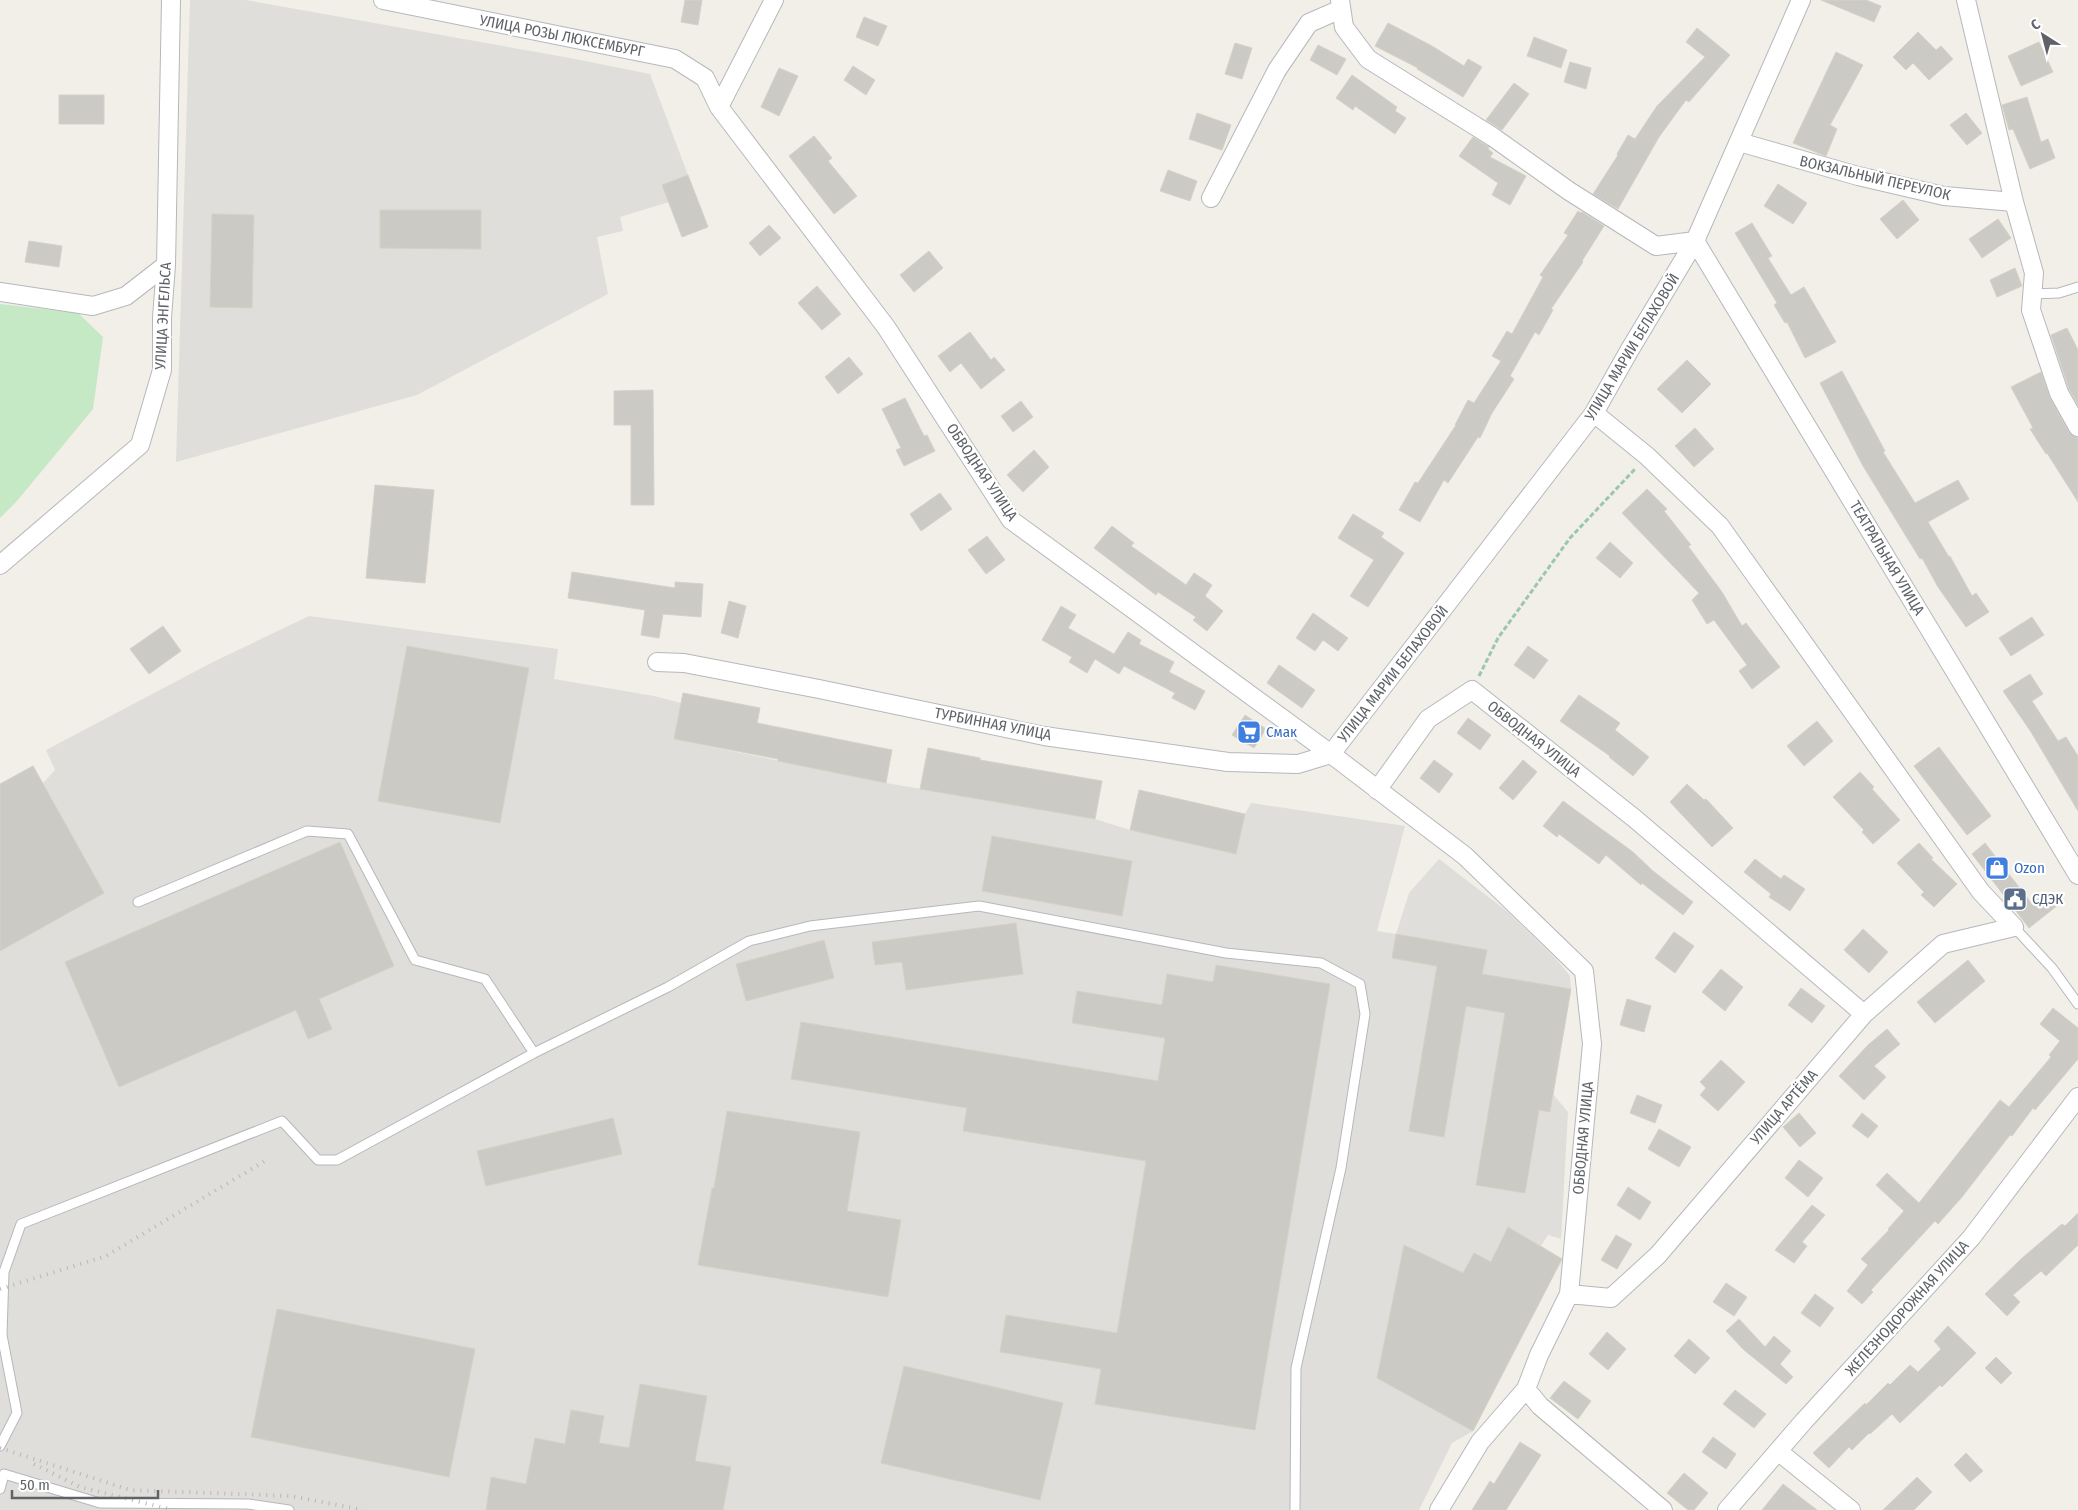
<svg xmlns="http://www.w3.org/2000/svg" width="2078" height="1510" font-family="'Fira Sans Condensed',sans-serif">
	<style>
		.industrial { fill: #e0deda }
		.green { fill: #c5e8c5 }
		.building { fill: #cccac5; stroke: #d6d1c6 }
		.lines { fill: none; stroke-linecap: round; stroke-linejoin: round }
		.service-casing { stroke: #b5b8bc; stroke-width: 11 }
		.minor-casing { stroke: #b5b8bc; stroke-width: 20 }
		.path { stroke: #9cc7a9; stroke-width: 3; stroke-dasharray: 5 2.5; stroke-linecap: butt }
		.service { stroke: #fff; stroke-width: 9 }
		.minor { stroke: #fff; stroke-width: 18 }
		.rail { stroke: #b6b7b8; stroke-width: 4; stroke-dasharray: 1 6; stroke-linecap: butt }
		.labels { text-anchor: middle; stroke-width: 4.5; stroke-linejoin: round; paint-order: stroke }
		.street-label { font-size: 15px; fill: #5f6368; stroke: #fff }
		.shop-label { font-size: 15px; fill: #366cbe; stroke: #fff; text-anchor: start }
		.service-label { font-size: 15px; fill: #4e5e75; stroke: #fff; text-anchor: start }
	</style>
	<rect width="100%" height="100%" fill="#f1efe8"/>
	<path class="industrial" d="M190,0h56l324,58 80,16 38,101 -26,10 7,17 -49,15 3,14 -26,6 11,57 -191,101 -241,67z
		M309,616l249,33 -4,30 100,17 27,7 -7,36 212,44 209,36 35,11 105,24 10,-40 6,-11 154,23 -28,105 19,3 13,-41 30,-34 69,53 49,48 13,16 1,13 -18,105 15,18 -7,127 -13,-4 -7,11 21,13 -89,172 -21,12 -33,67h-1419v-726l33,-18 10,17 12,-13 -9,-20 167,-88z"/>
	<path class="green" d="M0,304l78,9 25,24 -10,72 -76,92 -17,17z"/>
	<path class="building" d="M685,0h17l-4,25 -17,-3z
		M1821,0h45l15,6 -7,16z
		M864,17l23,9 -9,20 -22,-9z
		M1388,23l44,23 32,20 4,-7 14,8 -19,30 -46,-28 1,-1 -43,-22z
		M1697,28l33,27 -41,47 -3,-2 -27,37 -41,72 -25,-15 25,-39 -1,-1 11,-19 7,4 22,-33 48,-49 -19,-15z
		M1918,32l18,18 5,-4 12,13 -24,21 -16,-17 -7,7 -13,-13z
		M1534,37l33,13 -6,18 -34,-12z
		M2039,42l14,30 -32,14 -13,-30z
		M1235,43l17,5 -10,31 -17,-5z
		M1318,45l28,14 -9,16 -27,-15z
		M1836,52l27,13 -33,60 7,4 -11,27 -33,-13z
		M1570,62l21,6 -5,21 -22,-7z
		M853,66l22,14 -9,15 -22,-15z
		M779,68l19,8 -19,40 -18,-9z
		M1352,75l45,32 -2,4 11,7 -11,16 -40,-28 -2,4 -17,-12z
		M1514,83l15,11 -27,36 -16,-10z
		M59,95h45v29h-45z
		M2027,97l14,45 7,-3 7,19 -25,11 -17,-40 -4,1 -7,-25z
		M1197,113l34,12 -9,25 -33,-11z
		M1966,113l16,20 -15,12 -17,-20z
		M814,136l18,22 -4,3 29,35 -23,18 -45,-58z
		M1473,137l16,10 -1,2 5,4 -3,4 36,19 -16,29 -18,-10 6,-12 -39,-27z
		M1168,170l29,11 -7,20 -30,-10z
		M688,175l20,52 -26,10 -20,-52z
		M1778,184l29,19 -14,21 -29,-18z
		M1903,200l16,20 -22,19 -17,-20z
		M380,210h101v39l-101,-1z
		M1578,211l3,2 1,-1 22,14 -22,35 1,1 -32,47 2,1 -14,25 -4,-3 -25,44 4,3 -22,34 -12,25 -2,-1 -30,46 -4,-3 -24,42 -21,-12 16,-28 3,1 38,-58h-1l13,-25 6,3 27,-42 -9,-5 15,-25 5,3 31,-57 -3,-2 28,-40 -4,-2z
		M212,214l42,1 -2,93 -42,-1z
		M1998,219l13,19 -29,20 -13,-19z
		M1752,223l20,33 -4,2 23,37 13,-8 32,55 -31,16 -18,-36 -2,1 -11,-18 3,-2 -42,-70z
		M769,225l12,13 -21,18 -11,-13z
		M29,241l33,5 -3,21 -34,-5z
		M929,251l14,17 -29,24 -14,-17z
		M2015,268l7,18 -25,11 -7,-17z
		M817,286l24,28 -19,16 -24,-27z
		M2067,328l11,22v55l-9,-16 -18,-54z
		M970,332l21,28 3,-3 11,13 -24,19 -20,-26 -11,9 -12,-16z
		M849,357l14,17 -25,20 -13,-17z
		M1687,360l24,24 -29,29 -25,-24z
		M1842,371l43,80 -2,1 32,51 43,-23 11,19 -41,23 21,35 1,-1 22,40 4,-3 13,19 -23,15 -28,-40 -16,-29 -2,1 -57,-93 -43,-83z
		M2041,372l9,26 19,34 9,6v64l-31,-49 -1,1 -16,-25 3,-1 -22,-41z
		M653,390l1,115h-23v-80h-17v-34z
		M905,398l19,38 3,-1 8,16 -31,15 -8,-16 5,-2 -19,-39z
		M1021,401l12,16 -20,15 -12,-16z
		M1695,428l19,21 -20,18 -19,-21z
		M1034,450l15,17 -26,25 -16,-17z
		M375,485l59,5 -9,93 -59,-5z
		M1647,489l20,20 -3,2 27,34 -3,1 34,46 20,34 4,-3 34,44 -28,22 -13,-18 8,-6 -33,-45 -7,4 -15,-24 7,-7 -77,-80z
		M940,493l12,16 -31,22 -11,-17z
		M1353,514l31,19 -3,4 23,16 -36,54 -18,-11 24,-36 -36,-22z
		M1112,526l22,17 -3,3 55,39 8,-12 18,12 -7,11 18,15 -16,20 -14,-11 3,-3 -38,-25 -2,3 -62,-47z
		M987,536l18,24 -19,14 -18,-24z
		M1610,542l23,21 -13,15 -24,-20z
		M572,572l103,16v-6l28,2 -2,33 -38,-3 -4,24 -18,-3 4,-25 -77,-12z
		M729,601l17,5 -8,32 -17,-5z
		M1061,606l15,9 -8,13 46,26 14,-22 13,8 -2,4 35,18 -5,10 36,19 -10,19 -23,-12 3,-5 -51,-27 -5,8 -24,-15 -8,14 -18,-11 3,-5 -30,-17z
		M1313,613l35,25 -10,13 -15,-11 -8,11 -19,-13z
		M2032,617l12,18 -33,21 -12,-18z
		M163,626l18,25 -32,23 -19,-25z
		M407,646l122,22 -29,155 -122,-22z
		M1528,646l20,14 -14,19 -20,-14z
		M1279,665l36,25 -13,18 -35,-25z
		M2030,674l13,20 -11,7 26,40 8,-4 12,19v55l-47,-79 -28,-41z
		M683,693l77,15 -3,15 135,27 -6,33 -108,-22v-2l-104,-20z
		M1579,695l41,28 -5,7 34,27 -16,19 -24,-19 1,-1 -50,-35z
		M1245,715l21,14 -12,19 -22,-13z
		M1468,718l23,17 -11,15 -23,-17z
		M1817,721l16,20 -29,25 -17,-20z
		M1939,747l52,69 -24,19 -53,-69z
		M928,748l52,10v2l122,21 -7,38 -175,-30z
		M1434,760l19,14 -14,19 -19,-15z
		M1523,760l14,12 -24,28 -14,-12z
		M33,766l71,127 -104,58v-167z
		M1860,772l14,15 -2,2 28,31 -27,24 -11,-12 2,-2 -31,-33z
		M1687,784l17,16 2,-1 27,29 -21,19 -42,-45z
		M1139,790l106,24 -9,40 -106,-24z
		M1563,801l70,51 20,19 40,31 -10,13 -41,-32 -1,2 -35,-30 -7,9 -40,-30 -2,3 -14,-11z
		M992,836l140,25 -10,55 -140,-25z
		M340,842l54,124 -75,33 13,30 -24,10 -12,-29 -177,77 -54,-125z
		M1919,843l14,15 -2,1 26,25 -23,23 -13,-12 3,-3 -27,-29z
		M1985,843l47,61 15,-12 11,13 -29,23 -57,-74z
		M1755,859l26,20 3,-4 21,14 -15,22 -21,-14 2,-3 -27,-22z
		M1016,923l7,51 -117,16 -4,-28 -27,3 -3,-23z
		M1863,929l25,23 -19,21 -25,-23z
		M1674,932l20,14 -19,27 -20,-15z
		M1396,934l91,16 -5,24 89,15 -21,123 -11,-2 -14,83 -49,-8 29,-172 -39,-7 -22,131 -35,-6 28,-165 -45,-8z
		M824,940l10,38 -88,23 -10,-37z
		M1968,960l17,21 -50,42 -18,-21z
		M1216,965l114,19 -75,446 -160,-26 6,-35 -101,-17 6,-37 111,18 29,-172 -183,-30 4,-23 -176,-29 10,-57 357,59 7,-43 -93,-15 5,-32 85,14 5,-31 46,8z
		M1721,969l22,18 -18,24 -23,-19z
		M1801,988l24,18 -13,17 -24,-18z
		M1627,999l24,7 -7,26 -24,-7z
		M2053,1008l25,20v31l-43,51 -2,-2 -21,28 -2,-1 -48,62 -24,27 -3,-3 -64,69 2,2 -11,12 -15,-13 21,-26 -7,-6 28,-29 -1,-1 16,-18 -28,-26 11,-12 32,30 81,-103 9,7 42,-50 -2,-2 11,-14 -20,-17z
		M1887,1029l13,15 -26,22 12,11 -22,23 -25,-24 29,-31z
		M1721,1060l24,22 -27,29 -18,-16 6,-7 -6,-6z
		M1637,1095l25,10 -7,18 -25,-10z
		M727,1111l133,21 -13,79 54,9 -13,77 -190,-32 14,-77h2z
		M1799,1113l17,20 -16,14 -17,-20z
		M1862,1113l16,13 -10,12 -16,-12z
		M613,1118l9,36 -136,32 -9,-35z
		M1659,1129l32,18 -12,20 -31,-18z
		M1799,1160l24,18 -15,19 -23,-19z
		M1628,1187l23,15 -11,18 -23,-15z
		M1812,1205l13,10 -23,27 5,4 -13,17 -19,-13z
		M2078,1213v32l-32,31 -5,-5 -28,24 7,7 -13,14 -22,-22 36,-35 41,-35 3,2z
		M1508,1227l54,32 -1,2 -88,170 -96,-53 27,-133 59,28 11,-20 17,9z
		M1616,1235l16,9 -15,25 -16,-9z
		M1726,1283l21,14 -13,19 -21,-14z
		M1815,1294l19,14 -14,19 -19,-14z
		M277,1309l198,40 -26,128 -198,-40z
		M1739,1319l26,28 9,-11 17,15 -11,13 13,13 -7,7 -42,-34 -18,-19z
		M1948,1326l28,27 -34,34 -2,-2 -40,38 -8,-9 -22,20 -1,-1 -17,17 -3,-3 -20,21 -16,-15 52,-50 1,2 22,-22 2,2 20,-20 8,7 23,-23 -7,-8z
		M1607,1332l19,17 -18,21 -19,-16z
		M1689,1339l21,19 -15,16 -21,-18z
		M1996,1357l16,16 -11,11 -16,-16z
		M904,1366l159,37 -23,97 -159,-37z
		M1564,1381l27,20 -13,18 -28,-21z
		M640,1384l67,12 -12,65 36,6 -8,43h-237l5,-33 35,7 9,-46 30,6 6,-34 33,6 -5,27 30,5z
		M1735,1390l31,24 -12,14 -31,-24z
		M1713,1437l23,17 -10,15 -24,-17z
		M1520,1442l21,13 -35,55h-34l18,-29 4,3z
		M1966,1453l17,18 -13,11 -16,-17z
		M1684,1473l24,20 -14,17h-6l-21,-17z
		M1917,1477l15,15 -18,18h-31z
		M1783,1484l34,26h-55z"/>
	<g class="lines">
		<g class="service-casing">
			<path id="service" d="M2032,294l27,-1 19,-6
				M138,902l169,-71 41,3 67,126 70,19 49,74
				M2014,927l38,41 26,36
				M0,1446l17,-33 -15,-78 2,-63 17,-48 261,-103 36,39h19l197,-107 134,-66 81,-46 61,-15 169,-20 247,47 95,10 39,21 5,30 -24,154 -45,200 -1,142
				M0,1489l4,-15 96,29 148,1 41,6"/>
		</g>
		<g class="minor-casing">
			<path id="minor" d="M383,0l292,59 30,19 14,29 167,220 125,193 320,234 134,102 119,115 8,73 -23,250 -30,61 -13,34 14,17 123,104
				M1340,0l4,27 24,32 125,78 76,54 87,55 39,-5
				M1966,0l48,202 20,71 -3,37 28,83 19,34
				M719,107l55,-107
				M1739,142l119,34 86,20 70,6
				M1211,198l66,-128 32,-47 32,-14
				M1695,241l383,634
				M0,292l93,14 33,-10 40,-31
				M0,565l140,-120 22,-75v-52l4,-53 5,-265
				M657,662l27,1 135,26 225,47 184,26 70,2 33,-10
				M1331,754l263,-341 35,-62 66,-110 106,-241
				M1377,790l51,-71 44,-29 162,128 230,196
				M1569,1294l42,4 47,-43 206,-241 79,-70 71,-17 -33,-35 -261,-366 -73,-70 -53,-43
				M1779,1452l72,58
				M1439,1510l41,-68 46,-53
				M1727,1510l77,-89 167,-183 107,-141"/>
		</g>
		<path class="path" d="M1479,676l19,-38 72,-100 66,-70"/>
		<use href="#service" class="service"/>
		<use href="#minor" class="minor"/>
		<path class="rail" d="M0,1289l106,-33 159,-95
			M0,1448l130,42 161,6 72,14
			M34,1464l46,23 93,23"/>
	</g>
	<defs>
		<g id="supermarket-square" transform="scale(1.25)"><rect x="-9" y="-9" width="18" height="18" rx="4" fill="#3f7fe0" stroke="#fff"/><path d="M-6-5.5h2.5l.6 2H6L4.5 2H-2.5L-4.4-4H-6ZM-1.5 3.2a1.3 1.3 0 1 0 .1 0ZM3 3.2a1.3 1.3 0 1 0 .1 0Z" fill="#fff"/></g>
		<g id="shop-square" transform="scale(1.25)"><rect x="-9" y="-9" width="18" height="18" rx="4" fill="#3f7fe0" stroke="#fff"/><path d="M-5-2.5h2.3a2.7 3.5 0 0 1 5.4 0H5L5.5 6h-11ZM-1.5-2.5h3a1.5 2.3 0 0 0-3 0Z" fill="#fff"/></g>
		<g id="civic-square" transform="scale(1.25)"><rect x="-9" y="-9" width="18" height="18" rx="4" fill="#5c6f8a" stroke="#fff"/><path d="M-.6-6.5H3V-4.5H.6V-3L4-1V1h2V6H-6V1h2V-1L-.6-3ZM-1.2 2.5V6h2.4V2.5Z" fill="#fff"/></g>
	</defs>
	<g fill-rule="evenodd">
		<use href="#supermarket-square" x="1249" y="732"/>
		<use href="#shop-square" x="1997" y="868"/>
		<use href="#civic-square" x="2015" y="899"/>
	</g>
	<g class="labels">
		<g class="street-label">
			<text transform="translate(562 36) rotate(11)" y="5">УЛИЦА РОЗЫ ЛЮКСЕМБУРГ</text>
			<text transform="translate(1875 178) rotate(13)" y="5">ВОКЗАЛЬНЫЙ ПЕРЕУЛОК</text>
			<text transform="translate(163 316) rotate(-87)" y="5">УЛИЦА ЭНГЕЛЬСА</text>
			<text transform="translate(1632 347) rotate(-59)" y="5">УЛИЦА МАРИИ БЕЛАХОВОЙ</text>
			<text transform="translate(982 472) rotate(56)" y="5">ОБВОДНАЯ УЛИЦА</text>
			<text transform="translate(1887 558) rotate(59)" y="5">ТЕАТРАЛЬНАЯ УЛИЦА</text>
			<text transform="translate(1393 674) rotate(-52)" y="5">УЛИЦА МАРИИ БЕЛАХОВОЙ</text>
			<text transform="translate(993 724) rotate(11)" y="5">ТУРБИННАЯ УЛИЦА</text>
			<text transform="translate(1534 739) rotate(38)" y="5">ОБВОДНАЯ УЛИЦА</text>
			<text transform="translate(1784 1107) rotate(-49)" y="5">УЛИЦА АРТЁМА</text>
			<text transform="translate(1583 1138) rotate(-85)" y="5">ОБВОДНАЯ УЛИЦА</text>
			<text transform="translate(1907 1308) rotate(-48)" y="5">ЖЕЛЕЗНОДОРОЖНАЯ УЛИЦА</text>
		</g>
		<g class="shop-label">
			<text x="1266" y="737">Смак</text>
			<text x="2014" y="873">Ozon</text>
		</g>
		<g class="service-label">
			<text x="2032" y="904">СДЭК</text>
		</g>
	</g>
	<g transform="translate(2043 35) rotate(324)" stroke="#ffffff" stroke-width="4" paint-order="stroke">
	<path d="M0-4L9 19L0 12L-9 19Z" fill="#5f6368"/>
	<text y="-8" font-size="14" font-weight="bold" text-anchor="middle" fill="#5f6368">С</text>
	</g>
	<path d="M12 1490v8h146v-8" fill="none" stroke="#5f6368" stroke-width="2.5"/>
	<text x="20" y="1490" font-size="15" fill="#5f6368" stroke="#ffffff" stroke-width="4" paint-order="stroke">50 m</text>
</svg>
